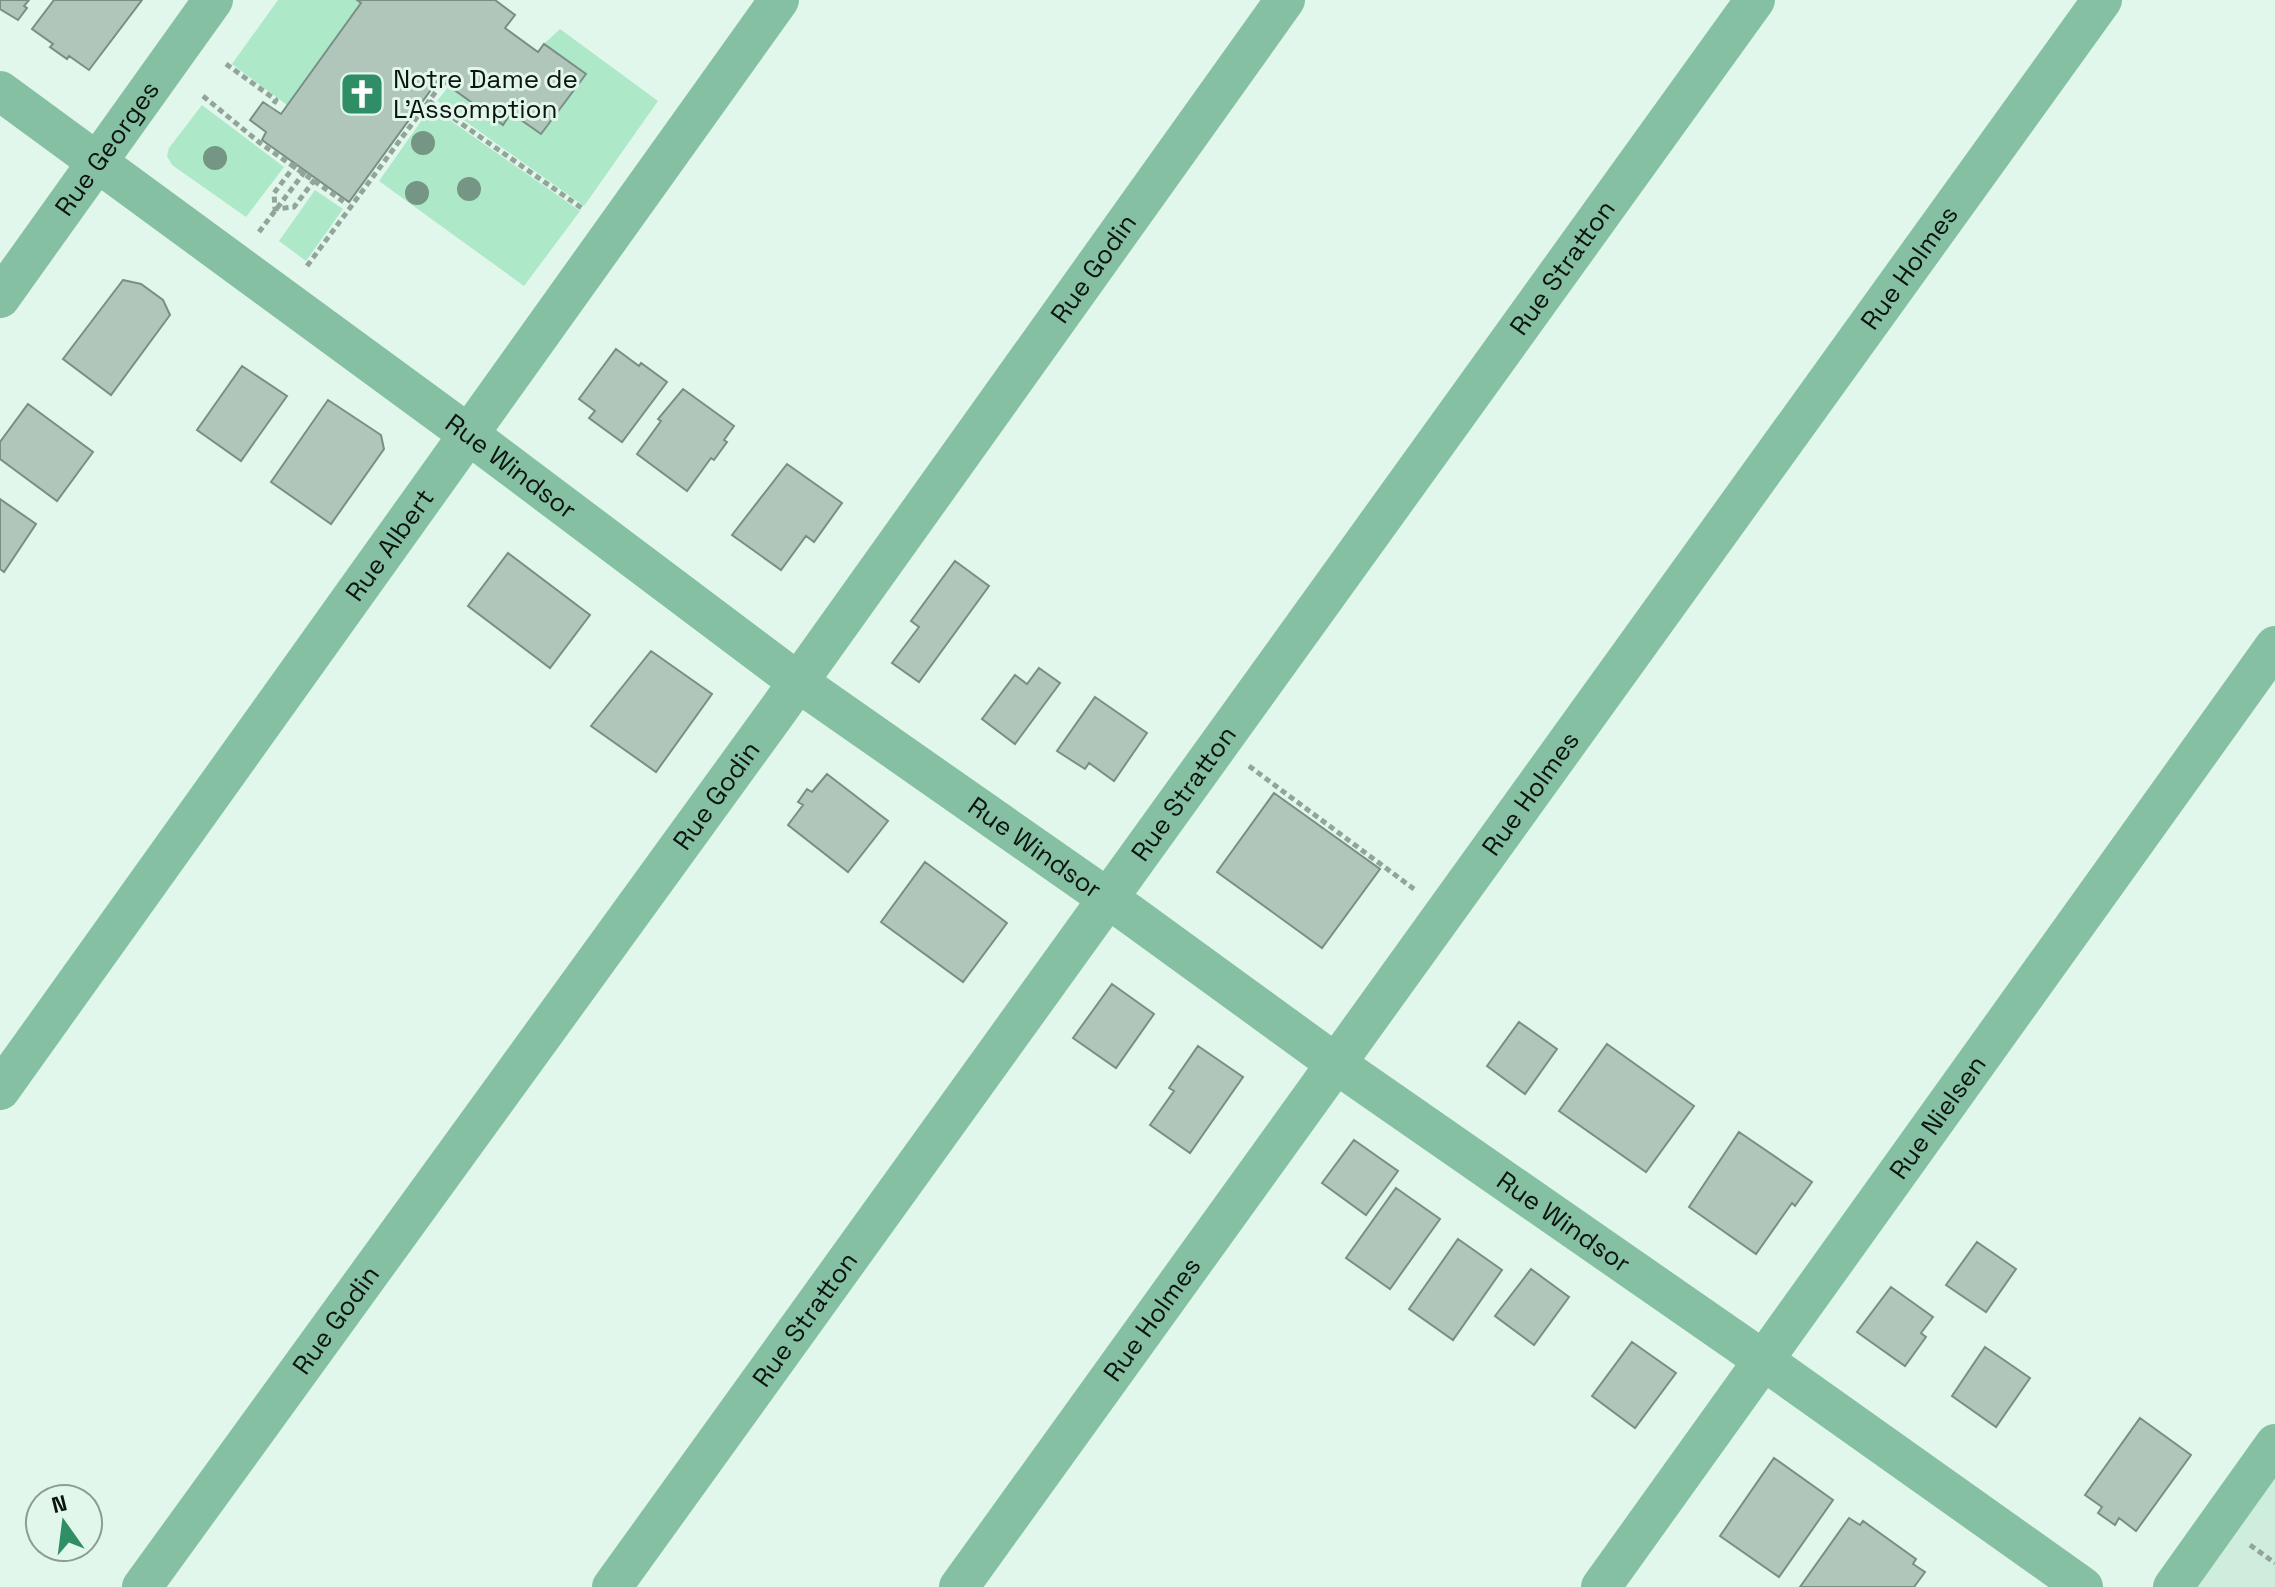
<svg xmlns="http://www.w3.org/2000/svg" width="2275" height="1587" font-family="'Space Grotesk',sans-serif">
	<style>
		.built { fill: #cfeddd }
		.green { fill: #ade8c9 }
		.building { fill: #b1c6bb; stroke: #7a8f84; stroke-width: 2 }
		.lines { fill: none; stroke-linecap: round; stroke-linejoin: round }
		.path { stroke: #93a49a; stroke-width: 5; stroke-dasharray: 6 4; stroke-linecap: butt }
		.minor { stroke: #85c0a2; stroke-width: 40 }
		.tree { fill: #759585 }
		.labels { text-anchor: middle; stroke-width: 6; stroke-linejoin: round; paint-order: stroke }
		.poi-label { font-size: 26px; fill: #0c1410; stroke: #e1f7eb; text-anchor: start }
		.street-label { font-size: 26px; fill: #0c1410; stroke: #e1f7eb }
	</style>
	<rect width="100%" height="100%" fill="#e1f7eb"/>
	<path class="built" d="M2275,1444v143h-102z"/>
	<path class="green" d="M278,0h79l4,3 -74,102 -55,-41z
		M560,29l98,72 -74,105 -147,-105 12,-15 54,39 8,-12 30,21 44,-60 -41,-30z
		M202,105l82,62 -38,50 -74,-52 -5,-9 2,-8z
		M431,107l149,104 -56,75 -145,-105z
		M315,190l28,19 -37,52 -27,-20z"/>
	<path class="building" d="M0,0h29l-5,6 3,2 -9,12 -18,-11z
		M54,0h88l-53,70 -20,-14 -2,3 -17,-12 3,-3 -21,-15z
		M357,0h138l20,15 -10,13 33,24 6,-8 42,30 -45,60 -30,-21 -8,12 -64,-46 -90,123 -87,-62 4,-8 -16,-12 13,-18 18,12 80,-111z
		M123,280l18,4 22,16 7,15 -59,80 -48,-36z
		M616,349l23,17 2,-3 26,19 -45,60 -33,-24 6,-7 -16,-12z
		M242,366l45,30 -46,65 -44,-31z
		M683,389l51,37 -10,14 3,2 -13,18 -3,-2 -24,33 -50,-37 24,-33 -3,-2z
		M328,400l53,35 3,14 -53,75 -60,-42z
		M28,404l65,48 -36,49 -57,-42v-17z
		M787,464l55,39 -28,39 -8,-6 -25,34 -49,-35z
		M0,499l36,25 -32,48 -4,-3z
		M508,553l82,62 -40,53 -82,-62z
		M955,561l34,25 -70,96 -27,-19 27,-36 -8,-6z
		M651,651l61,43 -56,78 -65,-46z
		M1039,668l21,15 -45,61 -33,-25 33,-44 12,9z
		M1095,697l52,36 -33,48 -25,-18 -4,6 -28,-18z
		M827,774l61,47 -40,51 -60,-47 15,-20 -5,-3 9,-13 5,3z
		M1274,793l106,76 -58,79 -105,-76z
		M925,862l82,61 -44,59 -82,-60z
		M1112,984l42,30 -38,54 -43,-30z
		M1519,1022l38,27 -32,45 -38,-28z
		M1607,1044l87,62 -48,66 -87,-61z
		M1198,1046l45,31 -53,76 -40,-28 24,-34 -5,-3z
		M1739,1132l73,50 -17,24 -3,-3 -36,51 -67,-47z
		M1354,1140l44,31 -32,44 -44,-32z
		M1396,1188l44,31 -50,70 -44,-31z
		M1458,1239l44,31 -49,70 -44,-31z
		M1977,1242l39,27 -30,43 -40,-27z
		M1531,1269l38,28 -35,48 -39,-29z
		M1891,1287l42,30 -12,16 5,4 -21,29 -48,-34z
		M1632,1342l44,31 -41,55 -43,-32z
		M1985,1347l45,31 -34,49 -44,-31z
		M2140,1418l51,37 -55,76 -17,-13 -4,7 -17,-12 4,-6 -17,-12z
		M1774,1458l59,42 -54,77 -59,-41z
		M1849,1518l11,7 3,-4 53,38 -3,5 12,8 -11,15h-114z"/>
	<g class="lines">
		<path class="path" d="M226,64l50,36 -5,8
			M203,96l57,47 87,61
			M429,101l154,108
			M296,164l-22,29 1,16 19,-2 22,-29
			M259,232l47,-62
			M307,266l136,-184
			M1249,766l165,123
			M2250,1545l25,18"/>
		<g class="minor">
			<path id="s1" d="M0,91l468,343 330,248 332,232 205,149 428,297 320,227"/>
			<path id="s2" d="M0,298l213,-298"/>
			<path id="s3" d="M0,1090l779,-1090"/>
			<path id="s4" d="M142,1587l634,-874 509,-713"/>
			<path id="s5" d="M612,1587l1143,-1587"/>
			<path id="s6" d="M959,1587l1143,-1587"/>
			<path id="s7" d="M1601,1587l674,-941"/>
			<path d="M2173,1587l102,-143"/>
		</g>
	</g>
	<g class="tree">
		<circle cx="423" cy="143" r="12"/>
		<circle cx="215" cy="158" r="12"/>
		<circle cx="469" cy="189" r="12"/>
		<circle cx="417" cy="193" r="12"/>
	</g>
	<defs>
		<g id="church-square" transform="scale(2.3)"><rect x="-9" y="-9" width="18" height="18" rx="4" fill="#2f8e66" stroke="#e1f7eb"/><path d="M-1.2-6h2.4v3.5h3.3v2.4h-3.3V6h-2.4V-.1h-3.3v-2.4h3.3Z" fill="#fff"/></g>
	</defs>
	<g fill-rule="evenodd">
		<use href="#church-square" x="362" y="94"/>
	</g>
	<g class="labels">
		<g class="poi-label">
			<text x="393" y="88">Notre Dame de<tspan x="393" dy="30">L'Assomption</tspan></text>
		</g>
		<g class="street-label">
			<text dy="9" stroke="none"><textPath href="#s2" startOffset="184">Rue Georges</textPath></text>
			<text dy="9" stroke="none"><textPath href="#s5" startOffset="1626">Rue Stratton</textPath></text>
			<text dy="9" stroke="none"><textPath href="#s6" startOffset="1626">Rue Holmes</textPath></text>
			<text dy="9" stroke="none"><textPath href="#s4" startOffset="1626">Rue Godin</textPath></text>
			<text dy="9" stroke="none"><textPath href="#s1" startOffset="634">Rue Windsor</textPath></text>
			<text dy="9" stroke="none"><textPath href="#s3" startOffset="670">Rue Albert</textPath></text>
			<text dy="9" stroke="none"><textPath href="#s5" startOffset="978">Rue Stratton</textPath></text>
			<text dy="9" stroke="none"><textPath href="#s6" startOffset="978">Rue Holmes</textPath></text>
			<text dy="9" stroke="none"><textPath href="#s4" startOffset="978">Rue Godin</textPath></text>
			<text dy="9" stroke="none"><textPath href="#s1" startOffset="1282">Rue Windsor</textPath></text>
			<text dy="9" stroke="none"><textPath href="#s7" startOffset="578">Rue Nielsen</textPath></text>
			<text dy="9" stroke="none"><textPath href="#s1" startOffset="1930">Rue Windsor</textPath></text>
			<text dy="9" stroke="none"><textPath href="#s5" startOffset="330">Rue Stratton</textPath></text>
			<text dy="9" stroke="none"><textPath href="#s6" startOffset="330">Rue Holmes</textPath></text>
			<text dy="9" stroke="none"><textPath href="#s4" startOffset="330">Rue Godin</textPath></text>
		</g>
	</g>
	<g transform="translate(64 1523) rotate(346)"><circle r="38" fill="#e1f7eb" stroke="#8c9c93" stroke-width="2"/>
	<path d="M0-6L14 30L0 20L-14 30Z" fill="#2f8e66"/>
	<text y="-12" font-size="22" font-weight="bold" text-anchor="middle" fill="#0c1410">N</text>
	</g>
</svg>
